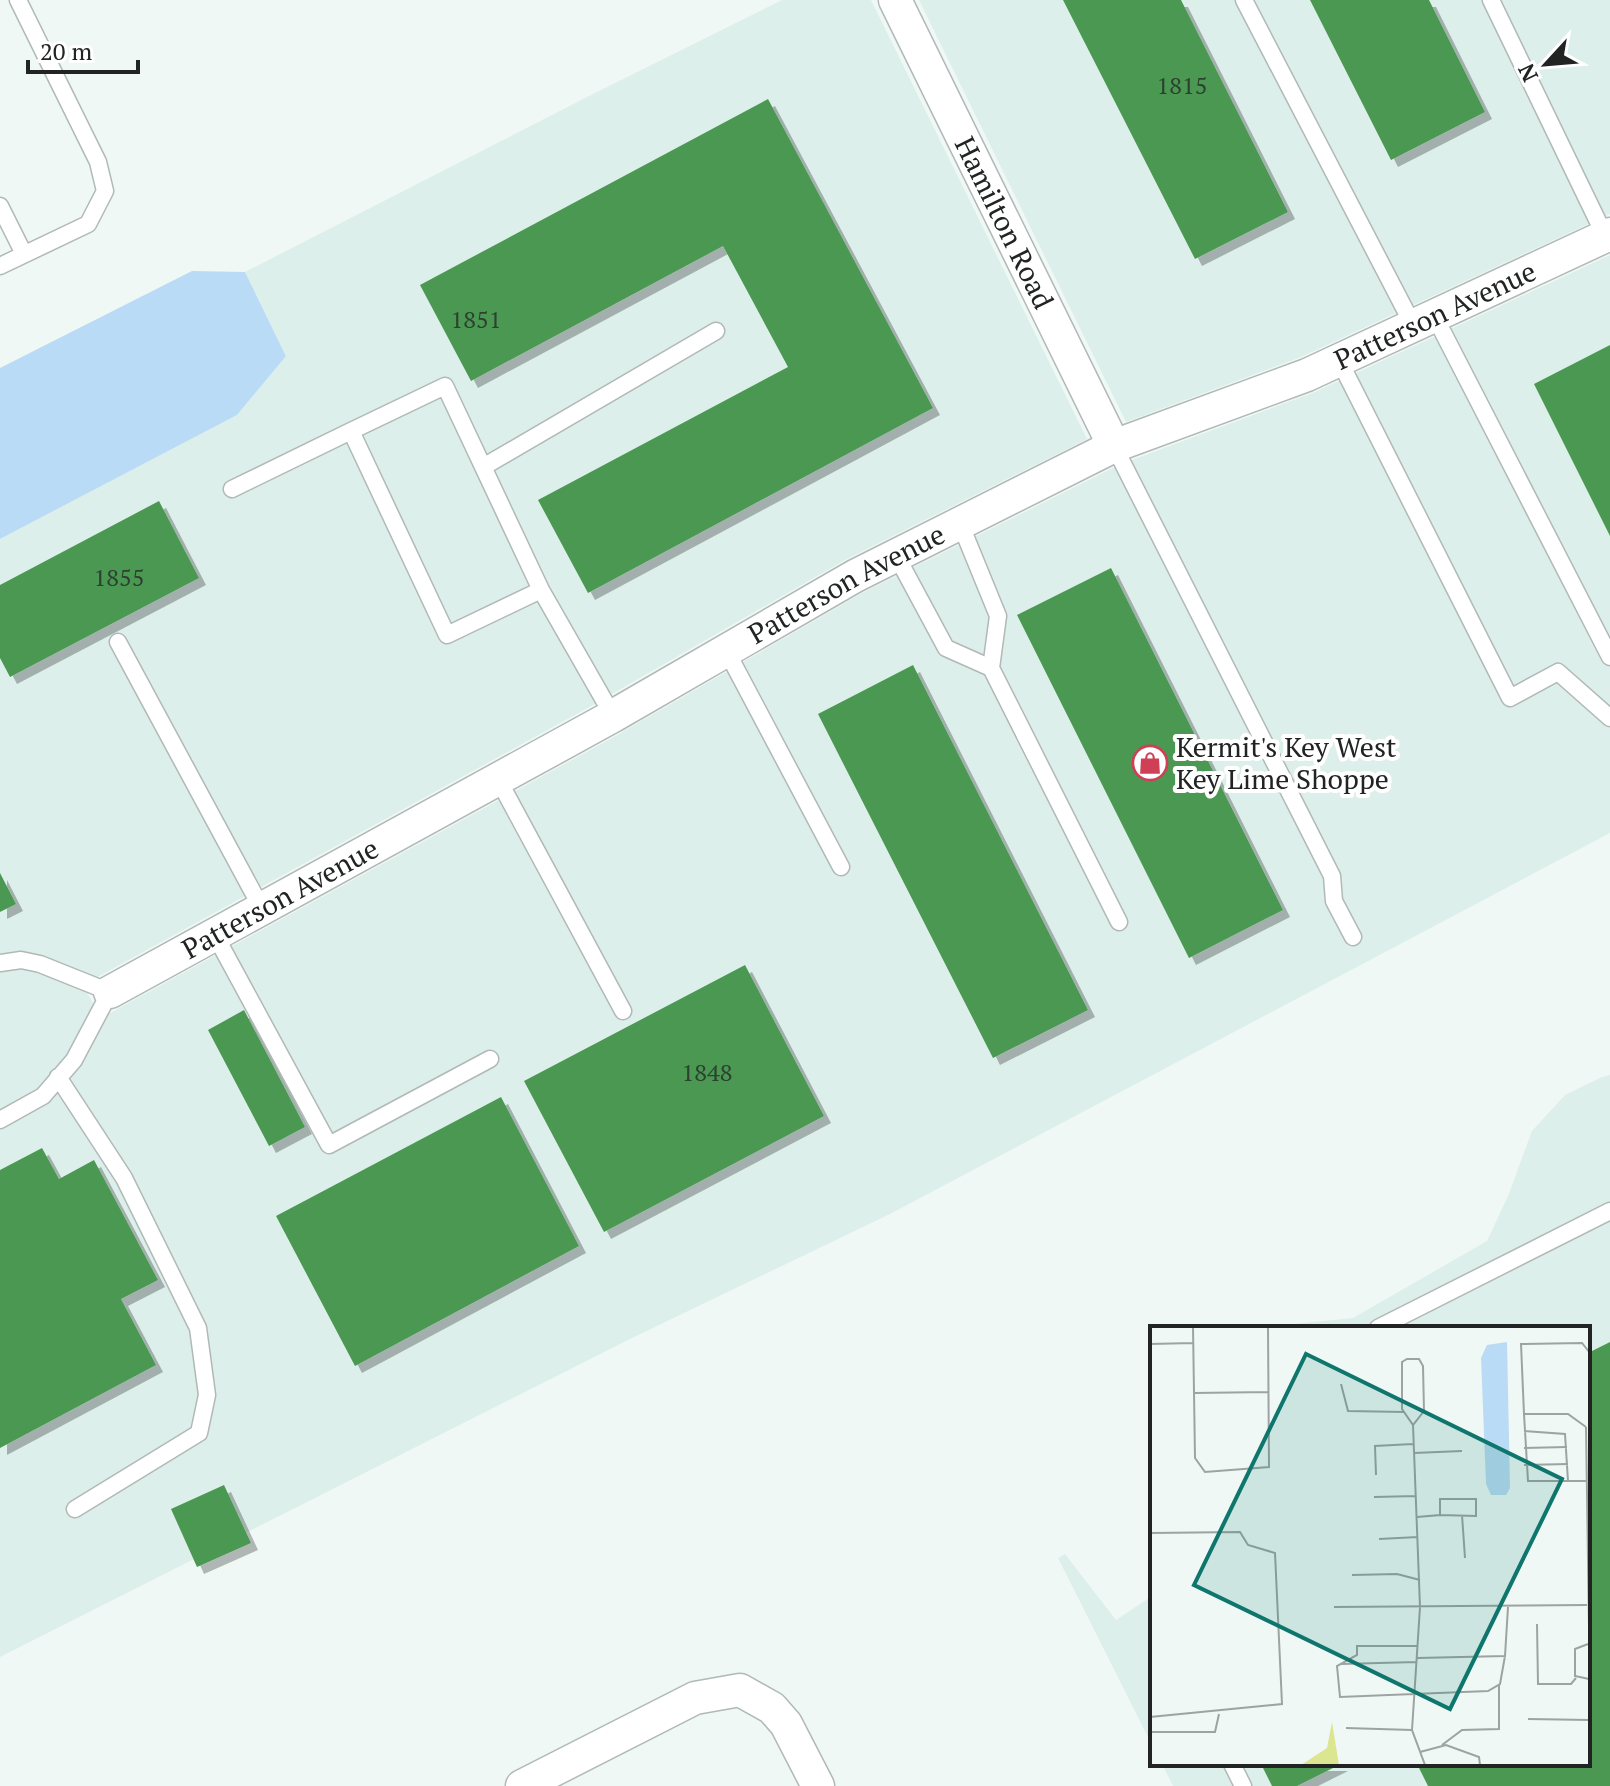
<svg xmlns="http://www.w3.org/2000/svg" width="1610" height="1786" font-family="'PT Serif',serif">
	<style>
		.built { fill: #ddefea }
		.water { fill: #badbf5 }
		.building { fill: #4c9853; filter: url(#shadow) }
		.lines { fill: none; stroke-linecap: round; stroke-linejoin: round }
		.service-casing { stroke: #b1b9b7; stroke-width: 19 }
		.minor-casing { stroke: #b1b9b7; stroke-width: 35 }
		.service { stroke: #fff; stroke-width: 16 }
		.minor { stroke: #fff; stroke-width: 32 }
		.labels { text-anchor: middle; stroke-width: 8; stroke-linejoin: round; paint-order: stroke }
		.number-label { font-size: 24px; fill: #2c412f }
		.street-label { font-size: 28px; fill: #212423; stroke: #fff }
		.poi-label { font-size: 28px; fill: #212423; stroke: #fff; text-anchor: start }
		.inset-road { fill: none; stroke: #9da3a1; stroke-width: 2 }
		.view { fill: #0f766e; fill-opacity: 0.15; stroke: #0f766e; stroke-width: 4 }
		.inset-edge { fill: none; stroke: #212423; stroke-width: 4 }
	</style>
	<defs>
		<filter id="shadow"><feDropShadow dx="7" dy="7" stdDeviation="0" flood-color="#0004"/></filter>
	</defs>
	<rect width="100%" height="100%" fill="#eff8f5"/>
	<path class="built" d="M782,0h89l216,439 -242,121 -252,145 -510,280 18,33 511,-280 252,-146 257,-128 194,-72 295,-137v578l-720,381 -260,125 -630,318v-1118l237,-124 49,-60 -41,-83 346,-177z
		M919,0h691v214l-309,143 -175,65z
		M1610,1075v711h-437l-11,-22h426v-436h-302l7,-4 60,-6 134,-77 21,-45 24,-65 33,-36 37,-18z
		M1065,1554l51,66 36,-24v149l-94,-187z"/>
	<path class="water" d="M192,271l53,1 41,84 -49,59 -237,124v-171z"/>
	<path class="building" d="M1063,0h118l107,212 -93,47z
		M1310,0h119l56,112 -94,48z
		M768,99l165,309 -345,185 -50,-93 250,-133 -65,-121 -252,135 -51,-96z
		M1610,345v191l-76,-152z
		M159,501l40,77 -189,99 -10,-19v-73z
		M1111,568l172,342 -94,48 -172,-343z
		M913,665l175,345 -95,48 -175,-344z
		M0,873l16,31 -16,8z
		M745,965l79,151 -220,116 -80,-151z
		M244,1010l61,117 -36,19 -61,-116z
		M501,1097l78,149 -224,120 -79,-150z
		M42,1148l17,31 35,-19 64,120 -37,19 35,66 -156,83v-278z
		M1610,1342v444h-182l-11,-22h171v-411z
		M224,1485l27,58 -54,24 -26,-58z
		M1261,1764h80l-44,22h-25z"/>
	<g class="lines">
		<g class="service-casing">
			<path id="service" d="M1244,0l169,325
				M1491,0l114,236 4,2
				M0,206l24,48
				M0,266l88,-42 17,-33 -7,-29 -80,-162
				M1434,315l176,342
				M1339,360l171,338 48,-26 52,46
				M1114,446l218,430 2,25 19,36
				M483,467l233,-136
				M232,489l119,-58
				M960,523l38,93 -7,52 128,254
				M896,555l50,93 45,20
				M541,590l-96,-204 -94,45 96,204 94,-45 72,126
				M118,642l144,267
				M726,650l115,217
				M498,779l125,232
				M215,935l114,210 161,-86
				M0,963l21,-3 19,4 70,28 -36,68 -31,36 -43,24
				M58,1077l66,101 74,150 9,67 -8,38 -124,76
				M1378,1328l232,-117
				M1232,1764l11,22"/>
		</g>
		<g class="minor-casing">
			<g id="minor">
				<path id="s1" d="M895,0l219,446"/>
				<path id="s2" d="M110,992l503,-276 242,-140 259,-130 193,-71 303,-141"/>
				<path d="M522,1786l173,-88 45,-8 32,18 14,16 32,62"/>
			</g>
		</g>
		<use href="#service" class="service"/>
		<use href="#minor" class="minor"/>
	</g>
	<defs>
		<g id="shop-ring" transform="scale(1.8)"><circle r="9.5" fill="#fff" stroke="#cf3f55" stroke-width="1.5"/><path d="M-5-2.5h2.3a2.7 3.5 0 0 1 5.4 0H5L5.5 6h-11ZM-1.5-2.5h3a1.5 2.3 0 0 0-3 0Z" fill="#cf3f55"/></g>
	</defs>
	<g fill-rule="evenodd">
		<use href="#shop-ring" x="1150" y="763"/>
	</g>
	<g class="labels">
		<g class="number-label">
			<text x="1182" y="94">1815</text>
			<text x="476" y="328">1851</text>
			<text x="119" y="586">1855</text>
			<text x="707" y="1081">1848</text>
		</g>
		<g class="street-label">
			<text dy="10" stroke="none"><textPath href="#s1" startOffset="248">Hamilton Road</textPath></text>
			<text dy="10" stroke="none"><textPath href="#s2" startOffset="1490">Patterson Avenue</textPath></text>
			<text dy="10" stroke="none"><textPath href="#s2" startOffset="842">Patterson Avenue</textPath></text>
			<text dy="10" stroke="none"><textPath href="#s2" startOffset="194">Patterson Avenue</textPath></text>
		</g>
		<g class="poi-label">
			<text x="1176" y="757">Kermit's Key West<tspan x="1176" dy="32">Key Lime Shoppe</tspan></text>
		</g>
	</g>
	<g transform="translate(1150 1326)">
		<rect width="440" height="440" fill="#eff8f5"/>
		<path d="M182,396l7,43h-38l26,-17z" fill="#dce590"/>
		<path d="M357,16l3,146 -4,7h-15l-5,-11 -5,-126 6,-13z" fill="#badbf5"/>
		<path class="inset-road" d="M43,1l2,131 10,14 64,-5 -1,-140M0,18l43,-1M257,33h12l4,7 1,45 -11,14 -11,-16v-47zM191,58l7,27 56,1M44,67l75,-1M374,88l4,67h58M263,99l7,182 -8,123 13,35M436,101l4,267M436,101l-18,-13h-44l-3,-70 61,-1 8,10M374,105l41,3 3,47M374,122l43,-1M264,127l48,-2M374,139l44,-1M226,149l-1,-29 38,-2M224,171l42,-1M312,189l3,43M267,191l23,-2v-16h36v17l-36,-1M0,207l90,-1 8,13 27,8 7,151 -132,13M229,213l39,-2M202,249l45,-1 23,6M184,281l253,-2M387,298l1,60h33l5,-6M438,318l-13,5v27l14,3M267,320h-60v9l-20,11 3,31 148,-6 12,-7 5,-28M267,332l88,-2 3,-49M191,338l76,-2M378,393l62,1M196,402l66,2M0,406h65l4,-18M292,419l20,-15 37,-1v-44M270,426l26,-7 33,12 1,8"/>
		<path class="view" d="M156,28l256,125 -112,230 -256,-124z"/>
		<rect width="440" height="440" class="inset-edge"/>
	</g>
	<g transform="translate(1546 64) rotate(244)" stroke="#ffffff" stroke-width="6" paint-order="stroke">
	<path d="M0-6L14 30L0 20L-14 30Z" fill="#212423"/>
	<text y="-12" font-size="22" font-weight="bold" text-anchor="middle" fill="#212423">N</text>
	</g>
	<path d="M28 60v12h110v-12" fill="none" stroke="#212423" stroke-width="4"/>
	<text x="40" y="60" font-size="24" fill="#212423" stroke="#ffffff" stroke-width="6" paint-order="stroke">20 m</text>
</svg>
